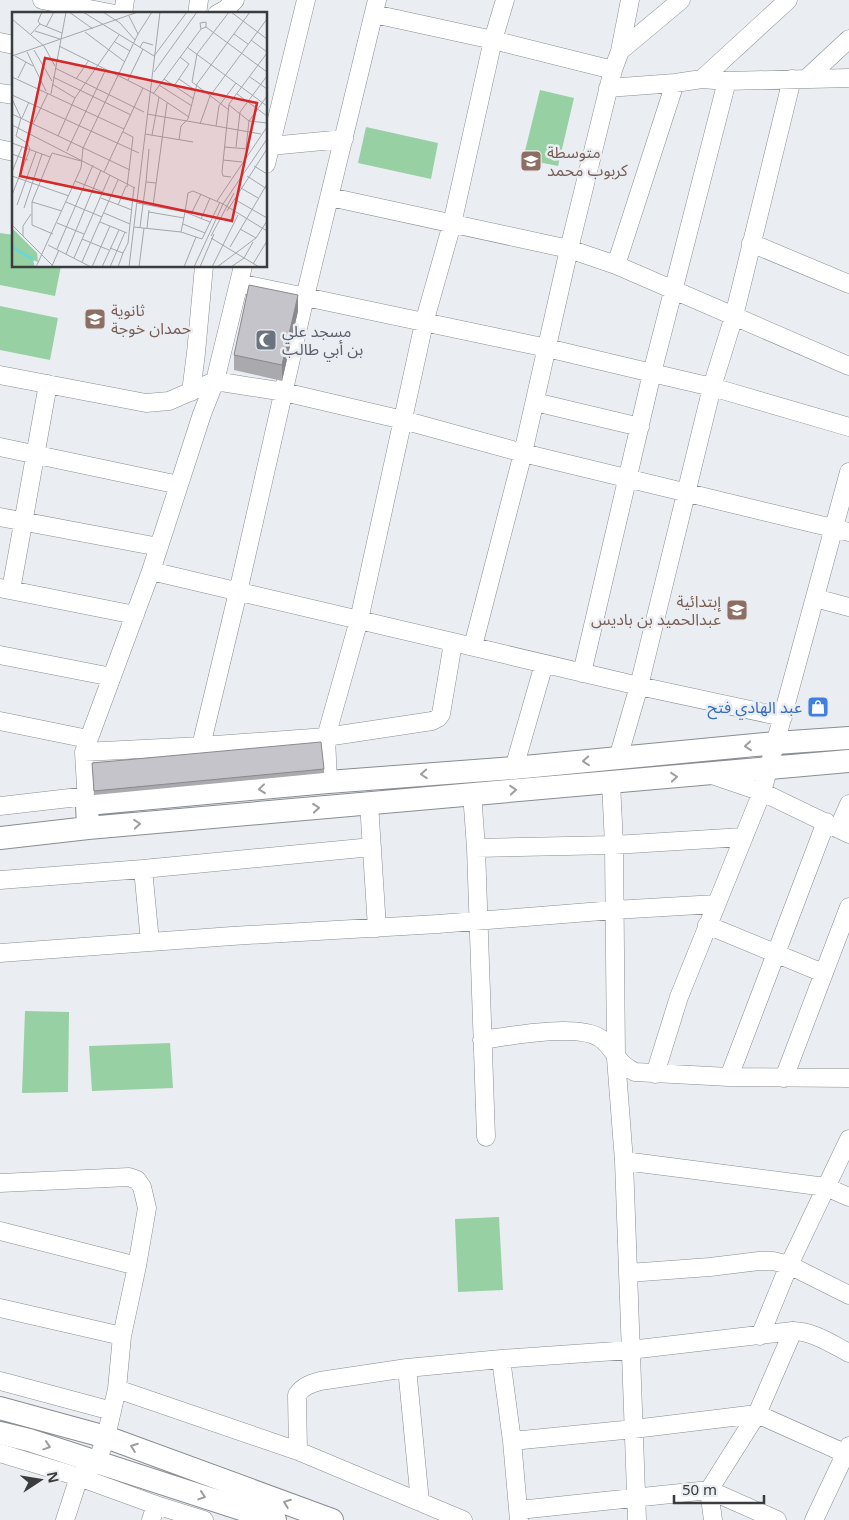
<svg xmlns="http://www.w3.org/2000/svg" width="849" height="1520" font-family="Georgia,'Noto Sans Arabic',serif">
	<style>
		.green { fill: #97d0a2 }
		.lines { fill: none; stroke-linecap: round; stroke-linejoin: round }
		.minor-casing { stroke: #898d91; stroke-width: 19 }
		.major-casing { stroke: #898d91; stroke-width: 24 }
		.minor { stroke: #fff; stroke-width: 18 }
		.major { stroke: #fff; stroke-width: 22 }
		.wall { fill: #a9a9ae }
		.shaded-wall { fill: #89898d }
		.building { fill: #c4c4ca; stroke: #89898d }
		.oneway { stroke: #9c9e9e }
		.labels { text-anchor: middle; stroke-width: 5; stroke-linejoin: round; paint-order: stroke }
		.education-label { font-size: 16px; fill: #785e54; stroke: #eaeef3; text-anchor: start }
		.worship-label { font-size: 16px; fill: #5b616d; stroke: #eaeef3; text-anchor: start }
		.shop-label { font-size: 16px; fill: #366cbe; stroke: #eaeef3; text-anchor: end }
		.inset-river { fill: none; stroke: #62d8df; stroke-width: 2.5 }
		.inset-road { fill: none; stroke: #a4a7aa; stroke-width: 1 }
		.view { fill: #d62828; fill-opacity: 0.15; stroke: #d62828; stroke-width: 2.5 }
		.inset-edge { fill: none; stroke: #3a3c3d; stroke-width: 2.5 }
	</style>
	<rect width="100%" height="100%" fill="#eaeef3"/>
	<path class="green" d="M540,90l34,8 -16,68 -35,-7z
		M366,127l72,16 -7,36 -73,-16z
		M0,233l14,2v31h47l-6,30 -55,-11z
		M0,306l58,12 -8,42 -50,-10z
		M25,1011l44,1 -1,80 -46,1z
		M170,1043l3,45 -81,3 -3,-45z
		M499,1217l4,73 -45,2 -3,-73z"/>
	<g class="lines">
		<g class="minor-casing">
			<path id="minor" d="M42,0l73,14
				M123,14l2,-14
				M197,14l2,-14
				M217,14l9,-5 9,-9
				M374,14l119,26 120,30
				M0,42l14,3
				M620,51l61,-51
				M702,79l86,-79
				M806,79l43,-40
				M608,88l67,-5 27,-4 25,2 122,-3
				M0,93l14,2
				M270,146l74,-7
				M0,149l14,3
				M266,164l40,-164
				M330,197l239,52 47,16 233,101
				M751,243l98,41
				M616,265l59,-182
				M239,283l308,65 105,25 60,14 137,40
				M0,375l146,28 23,-2 46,-20 69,11 119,28 120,33 326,79
				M191,392l5,-39 8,-87
				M535,402l105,25
				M0,447l179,38
				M0,517l159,30
				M151,571l488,115 144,31
				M0,588l135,27
				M11,590l37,-206
				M815,598l34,9
				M473,646l50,-193 46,-204 44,-179 7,-19 10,-51
				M0,655l112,22
				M582,673l70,-300 75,-292
				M0,721l88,18
				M201,746l37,-154 67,-295 72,-297
				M84,752l117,-6 125,-9 106,-16 6,-3 3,-4 12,-71
				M618,758l21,-72 73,-299 22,-71 58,-237
				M514,768l30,-104
				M712,775l50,17 87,42
				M328,782l-2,-45 33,-117 65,-297 28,-99 41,-184 12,-40
				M611,782l3,63 2,213 8,103 13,359
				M472,793l4,55 10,289
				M369,803l8,125
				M87,804l-3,-52 67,-181 51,-157 13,-33 28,-115
				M0,806l87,-10
				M838,829l11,-25
				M476,848l138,-3 129,-8
				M143,869l229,-22
				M0,880l143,-11 7,73
				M707,925l116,48
				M0,953l232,-17 206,-12 176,-14 102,-6
				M482,1040c27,-4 96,-17 118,-2 15,10 15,25 35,34l94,5 120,1
				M655,1074l24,-77 83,-205 87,-320
				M729,1077l97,-255
				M784,1078l65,-171
				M624,1161l202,26 23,10
				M0,1183l129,-6 8,3 5,7 5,21 -10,58 -15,70 -5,53 -11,48 -9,25 -18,15 -14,43
				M0,1231l137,35
				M628,1273l82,-6 49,-6h14l16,4 60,30
				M0,1308l122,28
				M760,1336l29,-71 60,-126
				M501,1359l11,82 7,79
				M407,1368l13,134
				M0,1381l112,30
				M117,1389l181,62 165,69
				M512,1441l122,-12 123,-15 92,41
				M298,1451l-1,-56c6,-9 13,-11 23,-14l87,-13 94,-9 129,-9 163,-19c19,0 39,13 56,22
				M0,1453l79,24 77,28 48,15
				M519,1510l190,-20 68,30
				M151,1520l5,-15
				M713,1520l-4,-30 48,-76 36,-83
				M814,1520l35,-74"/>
		</g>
		<g class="major-casing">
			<path id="major" d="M88,828l-1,-24 241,-22 186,-14 262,-25 73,-5
				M0,838l88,-10 761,-67
				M0,1408l106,29 226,83
				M0,1433l29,7 246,80"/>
		</g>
		<use href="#minor" class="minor"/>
		<use href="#major" class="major"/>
	</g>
	<path class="wall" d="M298,311l-16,70 -48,-11v-15z
		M92,763l232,6v4l-230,22z"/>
	<path class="shaded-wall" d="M298,295v16l-16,70v-16z"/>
	<path class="building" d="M249,285l49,10 -16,70 -48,-10z
		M321,742l3,27 -230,22 -2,-28z"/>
	<defs><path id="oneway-chevron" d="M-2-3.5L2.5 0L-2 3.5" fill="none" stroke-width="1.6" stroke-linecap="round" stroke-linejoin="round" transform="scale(1.25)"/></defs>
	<g class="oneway">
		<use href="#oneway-chevron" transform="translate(748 746) rotate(175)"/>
		<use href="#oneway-chevron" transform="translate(586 761) rotate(175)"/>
		<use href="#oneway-chevron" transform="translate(424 774) rotate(176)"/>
		<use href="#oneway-chevron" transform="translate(674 777) rotate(-5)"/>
		<use href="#oneway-chevron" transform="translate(262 789) rotate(174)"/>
		<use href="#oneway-chevron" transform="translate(513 790) rotate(-5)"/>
		<use href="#oneway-chevron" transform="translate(316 808) rotate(-5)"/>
		<use href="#oneway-chevron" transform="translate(137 824) rotate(-5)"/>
		<use href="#oneway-chevron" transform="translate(47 1446) rotate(18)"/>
		<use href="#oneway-chevron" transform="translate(134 1447) rotate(-160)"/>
		<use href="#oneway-chevron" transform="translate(202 1496) rotate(18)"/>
		<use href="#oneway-chevron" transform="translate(287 1503) rotate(-159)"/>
	</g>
	<defs>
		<g id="school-square" transform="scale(1.125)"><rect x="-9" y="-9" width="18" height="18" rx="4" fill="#8d6e63" stroke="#eaeef3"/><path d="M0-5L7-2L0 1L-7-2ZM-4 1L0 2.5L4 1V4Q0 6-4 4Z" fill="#fff"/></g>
		<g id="mosque-square" transform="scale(1.125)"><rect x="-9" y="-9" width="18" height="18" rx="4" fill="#6b7280" stroke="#eaeef3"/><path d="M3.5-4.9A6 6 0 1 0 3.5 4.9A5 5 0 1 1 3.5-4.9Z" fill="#fff"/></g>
		<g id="shop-square" transform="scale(1.125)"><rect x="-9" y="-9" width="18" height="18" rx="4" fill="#3f7fe0" stroke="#eaeef3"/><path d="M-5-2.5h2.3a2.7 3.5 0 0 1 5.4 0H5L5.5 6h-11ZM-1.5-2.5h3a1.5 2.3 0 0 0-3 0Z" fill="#fff"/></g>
	</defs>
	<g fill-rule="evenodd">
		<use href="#school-square" x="531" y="161"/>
		<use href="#school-square" x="95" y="319"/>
		<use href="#mosque-square" x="266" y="340"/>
		<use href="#school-square" x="737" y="610"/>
		<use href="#shop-square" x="818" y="707"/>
	</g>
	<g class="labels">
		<g class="education-label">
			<text x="547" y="158">متوسطة<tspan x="547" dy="18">كربوب محمد</tspan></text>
			<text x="111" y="316">ثانوية<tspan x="111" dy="18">حمدان خوجة</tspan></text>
			<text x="721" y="607" text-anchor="end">إبتدائية<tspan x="721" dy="18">عبدالحميد بن باديس</tspan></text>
		</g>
		<g class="worship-label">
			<text x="282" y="337">مسجد علي<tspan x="282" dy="18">بن أبي طالب</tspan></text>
		</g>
		<g class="shop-label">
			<text x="802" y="713">عبد الهادي فتح</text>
		</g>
	</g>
	<g transform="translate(12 12)">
		<rect width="255" height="255" fill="#eaeef3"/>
		<path d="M0,216l25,25 1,9 -5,-2 2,7h-23z" fill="#97d0a2"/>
		<path class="inset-river" d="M0,235l22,13"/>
		<path class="inset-road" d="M57,0l24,17M71,0l71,44 33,-44M91,0l17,11 15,17M217,0l-32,42 -5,28 37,28M219,0l36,27M117,4l9,18M0,7l32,27 11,20M28,12l22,9M34,15l8,-15M194,15l-5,2 -1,-6 6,-1v5l61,45M23,19l25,8M73,20l40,30M222,22l14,10M18,23l10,-11 -2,-3 4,-9M239,28l16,12M103,30l15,9M47,34l94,47 36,24M128,35l3,-5 10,3M175,35l80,59M22,38l18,31M15,40l19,39M0,44l126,-44M3,44l18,10M43,56l89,44M142,60l43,-60M0,65l112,52M41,65l78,38M238,65l17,12M6,66l8,-16M64,67l13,-19M152,67l30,20M167,67l16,11M116,68l15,-31M40,72l23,14M147,73l33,21M162,74l15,-22 -9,-7M39,82l15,-82M141,82l48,-65M225,82l30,22M0,83l127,58M0,87l9,19 -5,18 11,7 3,6 -18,46M217,93l20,16 18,2M0,102l118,56M135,102l114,20M10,106l7,-16M21,112l15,-31M188,112l10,-28 57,-77M0,113l123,63M204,114l3,-20 17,-23M111,120l10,5 -6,50M133,122l48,8M140,123l7,-38M46,124l17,-38 44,-63M167,128l2,-14 7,-7 9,-35 53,-72M0,131l38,14M212,135l24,2M224,135l4,-35 27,-36M234,136l3,-27 18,-25M55,139l39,-82M0,142l16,6M211,148l19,2M242,154l13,8M0,160l10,-25M92,160l39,-84M0,164l57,20M235,164l20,13M219,165l-8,-1 -1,-4 7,-68 38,-51M63,169l28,11M134,170l3,-33M229,176l17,10M89,186l31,12M222,187l33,19M205,189l50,-74M20,190v23l21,9M54,190l36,15M125,191l48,9 3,-19 5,-2 30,13 44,27M5,193l19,-53M106,193l8,-19M141,194l14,-103M12,196l18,-54M50,199l-30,-9 20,-49 29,8M215,199l40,-62M137,200l35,6M92,201l26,11M179,202l10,-20M189,207l9,-21M88,210l27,11M45,211l27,11M171,212l22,9M0,213l42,42M122,215l47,5 21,7 18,-37M128,215l6,-45 10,1M135,216l2,-18M228,217l16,9M169,220l4,-20 25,10M11,224v-10l8,-12M199,224l23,-43M199,226l48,29M70,227l27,11M36,233l43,22M218,235l37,-63M98,236l13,5 -5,14M45,237l36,-84M111,241l5,-10 6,-56M54,242l35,-84M62,246l36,-83M70,250l36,-82M241,252l14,-23M40,254l7,-16M24,255l45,-99 2,-20 55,-114 14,-22M80,255l18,-41M90,255l17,-37M98,255l15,-35M117,255l31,-255M127,255l5,-39M172,255l12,-30M182,255l29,-63 44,-65M188,255l14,-33M200,255l26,-52M205,255l39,-29 11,-17M219,255l13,-9 9,-16"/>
		<path class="view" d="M33,46l212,45 -25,118 -212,-45z"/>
		<rect width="255" height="255" class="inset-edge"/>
	</g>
	<g transform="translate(40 1480) rotate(78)" stroke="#eaeef3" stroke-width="4" paint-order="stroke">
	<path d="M0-4L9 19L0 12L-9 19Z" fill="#3a3c3d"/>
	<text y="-8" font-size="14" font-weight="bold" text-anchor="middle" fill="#3a3c3d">N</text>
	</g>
	<path d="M674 1495v8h90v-8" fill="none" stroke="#3a3c3d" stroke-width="2.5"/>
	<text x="682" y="1495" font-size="15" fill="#3a3c3d" stroke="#eaeef3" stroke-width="4" paint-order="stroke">50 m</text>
</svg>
